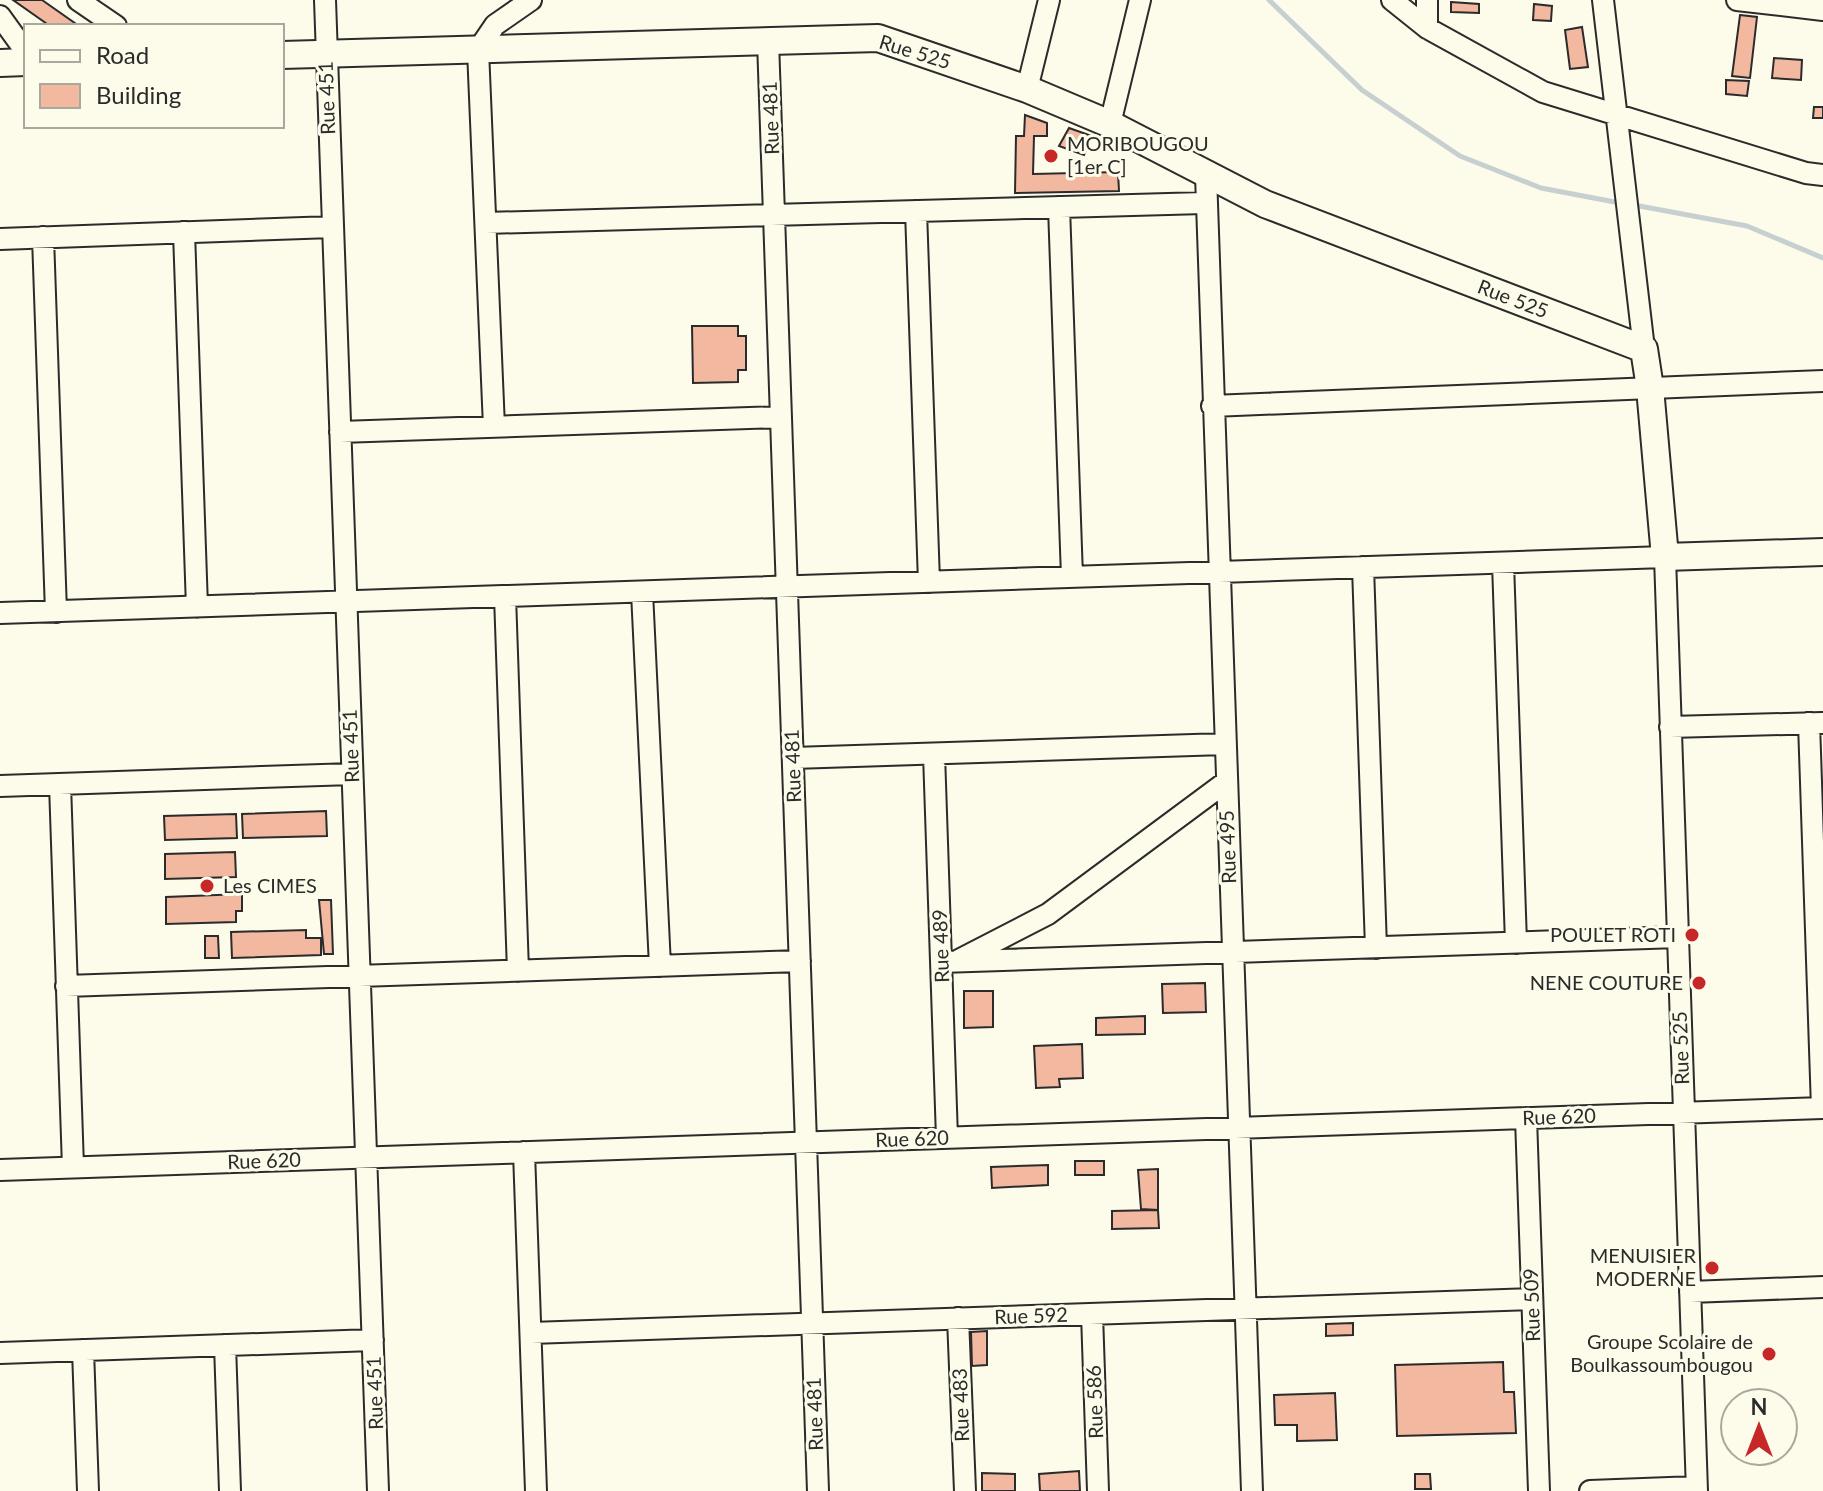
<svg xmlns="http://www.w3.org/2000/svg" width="1823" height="1491" font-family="Lato,sans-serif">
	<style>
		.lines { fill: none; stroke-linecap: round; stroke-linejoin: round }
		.stream { stroke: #c7d0d0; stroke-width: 5 }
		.building { fill: #f2b8a0; stroke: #2b2b2b; stroke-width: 2 }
		.minor-casing { stroke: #2b2b2b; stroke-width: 24 }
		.major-casing { stroke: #2b2b2b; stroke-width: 30 }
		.minor { stroke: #fdfbea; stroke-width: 20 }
		.major { stroke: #fdfbea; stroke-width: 26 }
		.poi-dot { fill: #c62828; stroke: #fdfbea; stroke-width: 3 }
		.labels { text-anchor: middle; stroke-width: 6; stroke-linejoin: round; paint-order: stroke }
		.street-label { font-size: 20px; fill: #2b2b2b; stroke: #fdfbea }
		.poi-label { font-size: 20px; fill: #2b2b2b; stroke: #fdfbea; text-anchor: end }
	</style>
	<rect width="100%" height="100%" fill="#fdfbea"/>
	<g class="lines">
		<path class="stream" d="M1269,0l93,90 98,66 81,32 79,15
			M1634,205l113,21 76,32"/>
	</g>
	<path class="building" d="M13,0h29l37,26h-29z
		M1451,2l28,2v9l-28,-1z
		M1534,4l18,2 -1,15 -18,-1z
		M1740,15l17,2 -7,61 -18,-2z
		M1582,27l6,40 -18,2 -5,-39z
		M1774,58l28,2 -1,20 -29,-2z
		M1726,80l23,1 -2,15 -21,-2z
		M1814,107h9v11h-10z
		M1025,115l22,8v13h-13l-1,38 85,-2 1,19 -104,2 1,-57h8z
		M1069,128l23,8 -8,19 -25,-9z
		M692,326h46v10h8v34h-8v12l-45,1z
		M326,811l1,25 -84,2 -1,-24z
		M236,814l1,24 -72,2 -1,-24z
		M235,852l1,25 -71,2v-25z
		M242,894v17h-6v11l-70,2v-27z
		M319,900h12l2,54h-9z
		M306,930v8h15v17l-89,3 -1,-26z
		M205,936h13l1,22h-14z
		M1205,983l1,29 -43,1 -1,-29z
		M964,991h29v36l-29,1z
		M1145,1016v18l-49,1v-17z
		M1082,1044l1,34 -24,1 1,8 -24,1 -2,-42z
		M1075,1161h29v14h-29z
		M1048,1165v20l-56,3 -1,-21z
		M1158,1169v41l-17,-1 -3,-39z
		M1158,1210l1,18 -47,1v-18z
		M1353,1323v12l-27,1v-12z
		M987,1331v34l-15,1 -1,-34z
		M1503,1362l1,30h10l2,41 -119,3 -2,-71z
		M1335,1393l2,47 -40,1v-16h-22l-1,-30z
		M1079,1471l1,20h-40l-1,-17z
		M982,1473l33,1v17h-33z
		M1415,1474h15l1,15h-16z"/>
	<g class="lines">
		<g class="minor-casing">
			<path id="minor" d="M78,0l38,26
				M325,0l53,1491
				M1392,0l35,28 116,64 263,81 17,2
				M1427,0v28
				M1603,0l41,349
				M1737,0l86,10
				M0,16l26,36
				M768,41l50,1450
				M1027,89l22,-89
				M1110,124l30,-124
				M1206,175l46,1316
				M1059,207l13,370
				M916,211l13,371
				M486,223l718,-20
				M184,232l13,375
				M43,237l13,375
				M0,239l332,-12
				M1212,406l611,-25
				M494,427l-16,-377 17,-25 36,-25
				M340,432l441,-15
				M1503,563l13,380
				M1363,567l13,381
				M642,592l18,374
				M505,596l13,375
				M0,613l1665,-56 32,934
				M1809,723l13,385
				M1670,727l152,-4
				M934,754l13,384
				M793,758l431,-14
				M60,784l13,383
				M0,786l352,-12
				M959,960l89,-46 178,-132
				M941,962l737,-25
				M66,986l734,-25
				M1526,1118l13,373
				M524,1152l12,339
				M0,1170l1823,-62
				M1690,1292l133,-5
				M1092,1314l6,177
				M958,1318l7,173
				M531,1333l1001,-34
				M225,1345l5,146
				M83,1350l5,141
				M0,1353l373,-13
				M1590,1491l106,-4"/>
		</g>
		<g class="major-casing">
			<path id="major" d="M282,55l596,-17 149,51 83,35 155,80 379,145 6,39 15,169 158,-5
				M0,63l26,-1"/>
		</g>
		<use href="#minor" class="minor"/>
		<use href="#major" class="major"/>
	</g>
	<g class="poi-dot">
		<circle cx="1051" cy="156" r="8"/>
		<circle cx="207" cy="886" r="8"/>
		<circle cx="1692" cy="935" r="8"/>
		<circle cx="1699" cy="983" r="8"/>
		<circle cx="1712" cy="1268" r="8"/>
		<circle cx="1769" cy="1354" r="8"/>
	</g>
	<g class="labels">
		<g class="street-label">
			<text transform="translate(915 52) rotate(17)" y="7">Rue 525</text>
			<text transform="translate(327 98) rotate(-92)" y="7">Rue 451</text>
			<text transform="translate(771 118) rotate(-92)" y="7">Rue 481</text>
			<text transform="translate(1513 299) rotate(21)" y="7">Rue 525</text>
			<text transform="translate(351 746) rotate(-92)" y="7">Rue 451</text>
			<text transform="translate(793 766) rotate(-92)" y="7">Rue 481</text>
			<text transform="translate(1228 847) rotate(-92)" y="7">Rue 495</text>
			<text transform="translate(941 946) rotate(-92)" y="7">Rue 489</text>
			<text transform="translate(1681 1048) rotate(-92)" y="7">Rue 525</text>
			<text transform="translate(1559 1117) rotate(-2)" y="7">Rue 620</text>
			<text transform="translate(912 1139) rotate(-2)" y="7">Rue 620</text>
			<text transform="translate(264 1161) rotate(-2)" y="7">Rue 620</text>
			<text transform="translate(1532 1305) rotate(-92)" y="7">Rue 509</text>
			<text transform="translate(1031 1316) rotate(-2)" y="7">Rue 592</text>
			<text transform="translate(375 1393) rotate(-92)" y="7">Rue 451</text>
			<text transform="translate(1095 1402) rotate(-92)" y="7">Rue 586</text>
			<text transform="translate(961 1405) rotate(-92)" y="7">Rue 483</text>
			<text transform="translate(815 1414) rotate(-92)" y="7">Rue 481</text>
		</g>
		<g class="poi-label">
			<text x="1067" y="151" text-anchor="start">MORIBOUGOU<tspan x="1067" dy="23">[1er C]</tspan></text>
			<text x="223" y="893" text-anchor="start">Les CIMES</text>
			<text x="1676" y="942">POULET ROTI</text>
			<text x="1683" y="990">NENE COUTURE</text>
			<text x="1696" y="1263">MENUISIER<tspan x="1696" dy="23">MODERNE</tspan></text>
			<text x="1753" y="1349">Groupe Scolaire de<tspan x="1753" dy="23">Boulkassoumbougou</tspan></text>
		</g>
	</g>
	<rect x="24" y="24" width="260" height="104" fill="#fdfbea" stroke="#a9a89e" stroke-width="2"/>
	<rect x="40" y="50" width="40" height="12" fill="#fdfbea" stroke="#a9a89e" stroke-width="2"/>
	<text x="96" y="64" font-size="24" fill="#2b2b2b">Road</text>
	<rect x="40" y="84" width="40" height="24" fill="#f2b8a0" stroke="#a9a89e" stroke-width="2"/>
	<text x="96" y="104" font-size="24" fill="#2b2b2b">Building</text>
	<g transform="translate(1759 1427)"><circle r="38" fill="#fdfbea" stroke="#a9a89e" stroke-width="2"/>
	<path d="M0-6L14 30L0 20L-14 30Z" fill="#c62828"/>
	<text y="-12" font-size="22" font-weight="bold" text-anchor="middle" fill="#2b2b2b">N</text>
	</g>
</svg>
